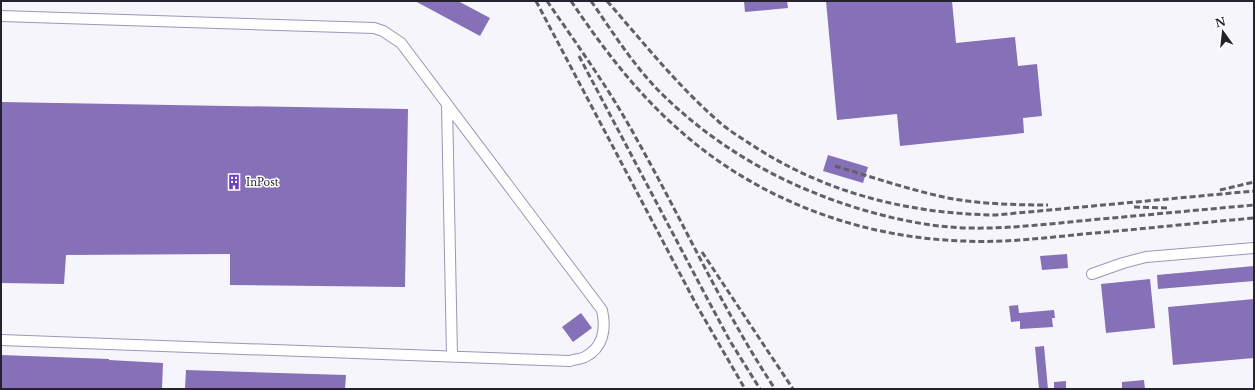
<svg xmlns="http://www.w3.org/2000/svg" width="1255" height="390" font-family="'Libre Baskerville',serif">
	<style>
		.building { fill: #8670b7 }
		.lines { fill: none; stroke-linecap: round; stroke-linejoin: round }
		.service-casing { stroke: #9e95b6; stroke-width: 12 }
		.service { stroke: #fff; stroke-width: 10 }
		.rail { stroke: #615f6a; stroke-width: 3; stroke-dasharray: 6 3; stroke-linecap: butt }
		.labels { text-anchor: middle; stroke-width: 3; stroke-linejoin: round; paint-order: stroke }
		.poi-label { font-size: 10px; fill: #25222f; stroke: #fff; text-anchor: start }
	</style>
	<rect width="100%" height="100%" fill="#f6f5fc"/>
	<path class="building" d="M415,1h43l32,17 -10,18z
		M744,1h43l1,7 -43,4z
		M826,1h126l4,42 59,-6 3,29 19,-2 5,52 -19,2 1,15 -124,13 -3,-32 -60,6z
		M1,102l407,7 -3,178 -175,-2v-31l-164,1 -2,29 -63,-1z
		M828,155l40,12 -5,16 -40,-12z
		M1067,254l1,14 -26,2 -2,-14z
		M1254,266v15l-96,8 -1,-14z
		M1150,279l5,49 -49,5 -5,-49z
		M1254,299v59l-81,7 -5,-58z
		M1018,305l1,8 35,-3 1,8h-3l1,9 -33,2v-8l-9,1 -2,-16z
		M581,313l11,15 -19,14 -11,-15z
		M1044,346l4,43h-9l-4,-42z
		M1,355l108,4v1l54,3 -1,26h-161z
		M186,370l160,5 -1,14h-160z
		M1144,380l1,9h-23v-7z
		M1066,381v8h-12v-7z"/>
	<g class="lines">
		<g class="service-casing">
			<path id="service" d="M1,16l373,12 9,3 18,12 201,267c4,18 2,37 -17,47 -4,2 -10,2 -15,4l-569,-21
				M447,104l5,252
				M1092,274l31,-11 23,-6 108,-9"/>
		</g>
		<use href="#service" class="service"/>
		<path class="rail" d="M536,1l161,305 48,83
			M547,1c31,45 63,89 89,137 47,83 86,171 139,251
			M571,1c31,46 65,91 107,128 78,70 181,109 286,112 40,2 80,-3 120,-7 57,-5 113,-11 170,-16
			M591,1c23,33 44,67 73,95 56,54 121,90 196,113 34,10 70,18 107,19 41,1 82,-4 123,-8 55,-5 109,-10 164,-15
			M607,1c36,41 70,84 111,120 10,9 23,17 34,24 73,48 157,69 244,70l258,-24
			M579,56l129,244 22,41 30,48
			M835,166c37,11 75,24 113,32 33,6 67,7 100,7
			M1220,190l34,-8
			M1134,207l36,1
			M702,252l91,137"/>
	</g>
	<defs>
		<g id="building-bare" transform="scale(1.2)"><path d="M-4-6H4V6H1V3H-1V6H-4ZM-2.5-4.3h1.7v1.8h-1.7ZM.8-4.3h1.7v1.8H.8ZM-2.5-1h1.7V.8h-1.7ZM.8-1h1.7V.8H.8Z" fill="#6f40b7" stroke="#fff" stroke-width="2.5" paint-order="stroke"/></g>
	</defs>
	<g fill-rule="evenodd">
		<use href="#building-bare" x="234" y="182"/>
	</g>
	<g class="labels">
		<g class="poi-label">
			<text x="246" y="186">InPost</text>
		</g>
	</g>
	<rect width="1255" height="390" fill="none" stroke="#25222f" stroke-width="4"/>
	<g transform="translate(1223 32) rotate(345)" stroke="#ffffff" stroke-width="3" paint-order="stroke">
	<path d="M0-3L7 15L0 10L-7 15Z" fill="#25222f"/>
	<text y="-6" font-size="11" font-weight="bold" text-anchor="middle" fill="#25222f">N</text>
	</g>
</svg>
